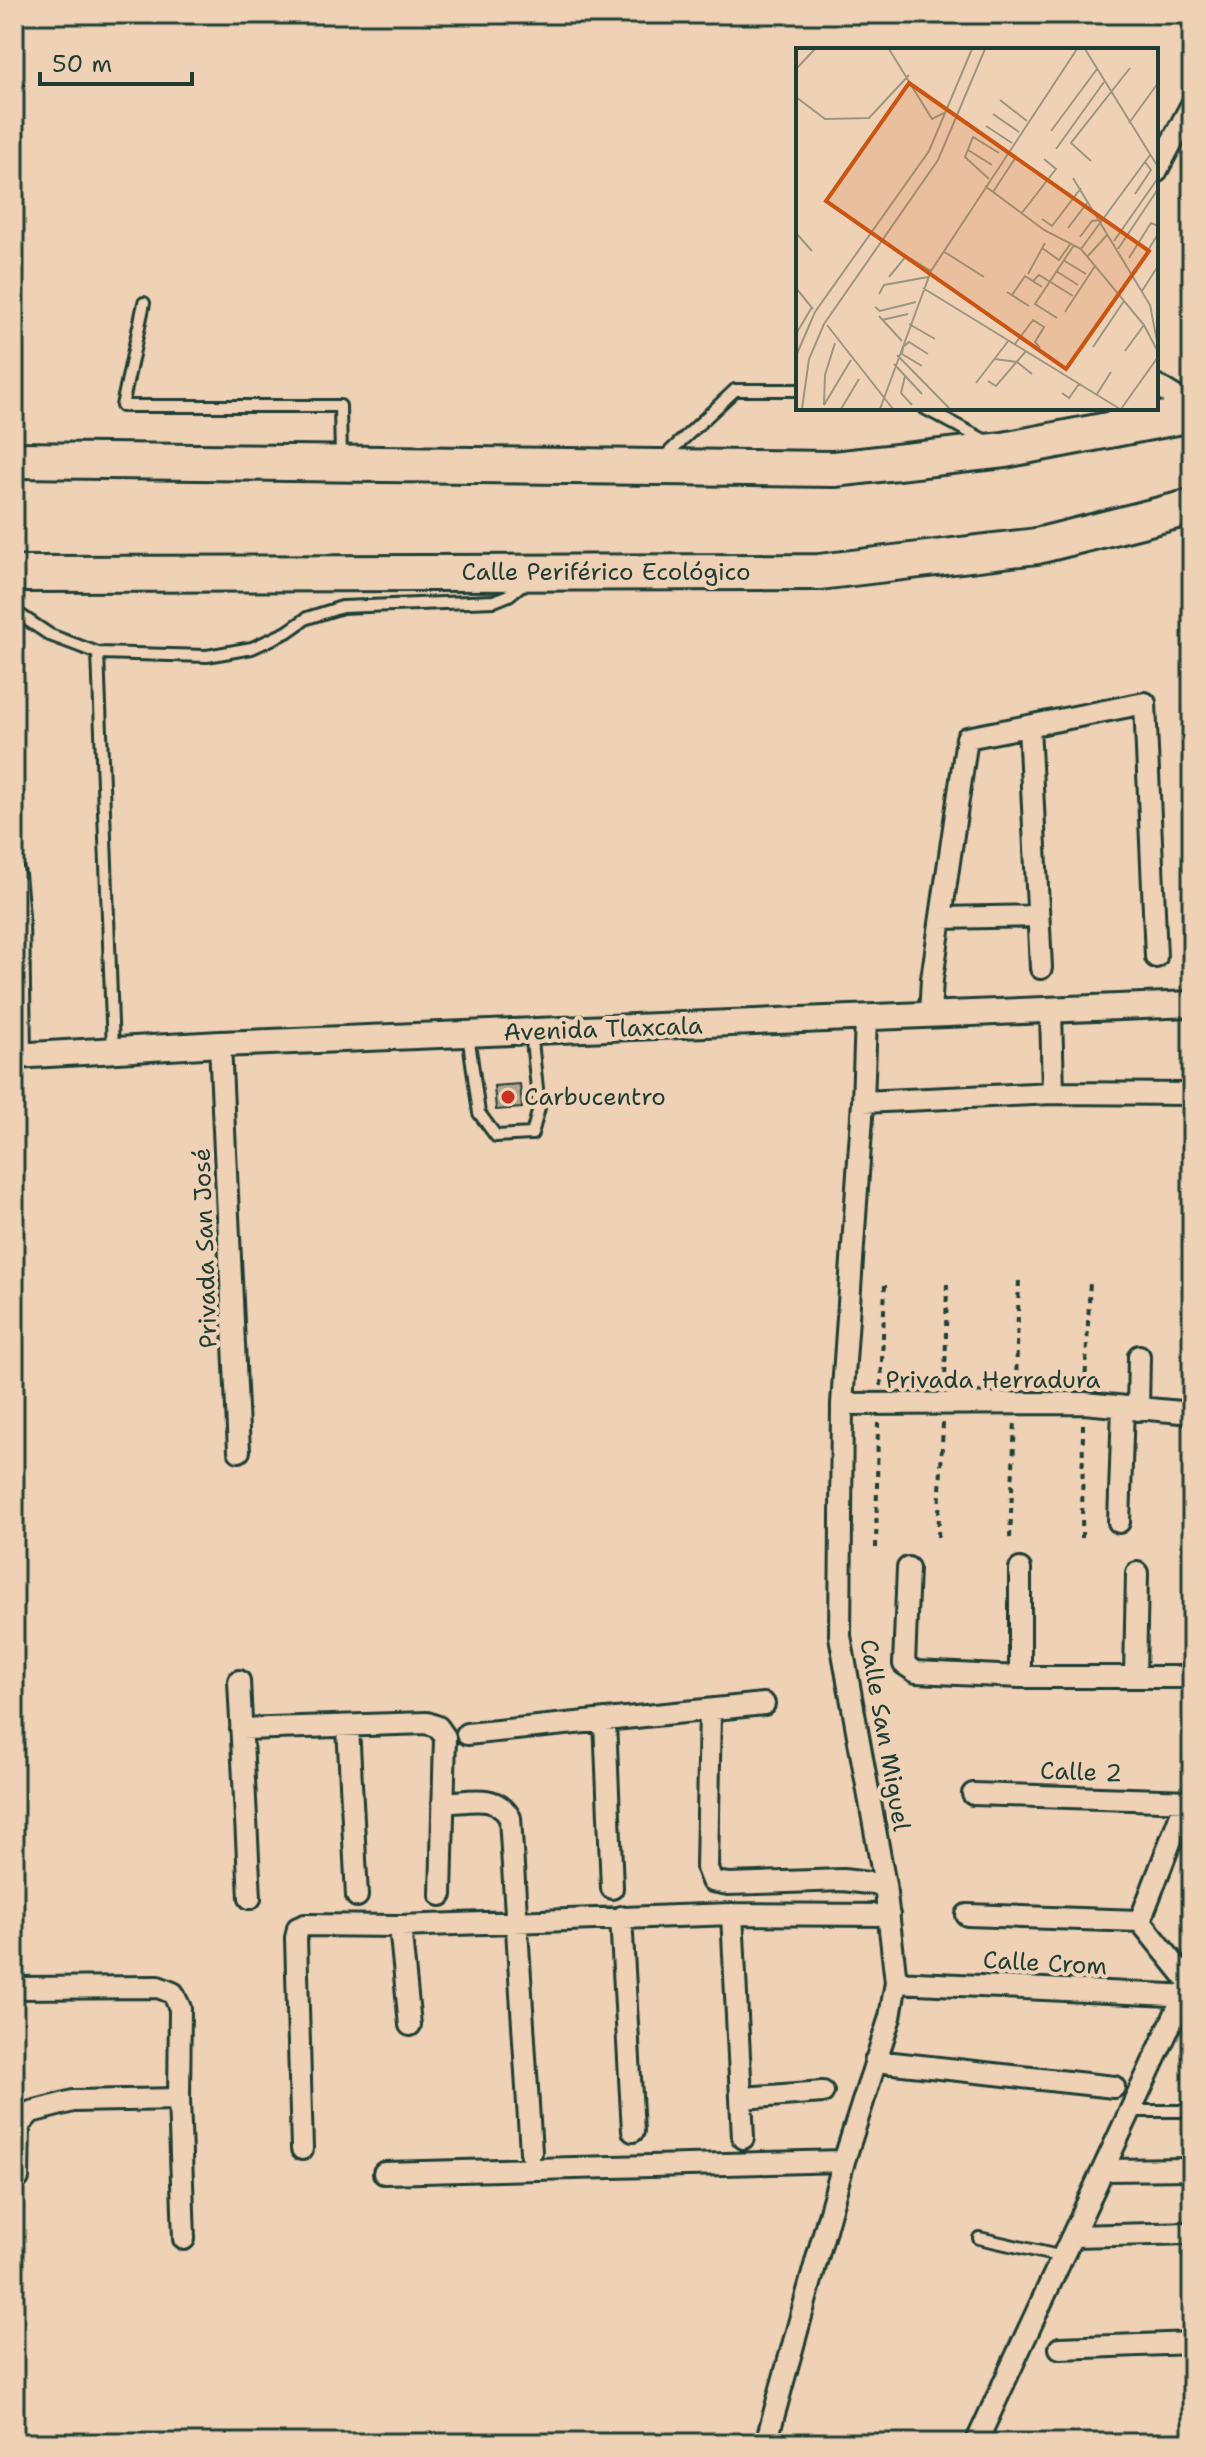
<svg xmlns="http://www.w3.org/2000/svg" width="1206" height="2457" font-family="'Shantell Sans',sans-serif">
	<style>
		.building { fill: #b4a891; stroke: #1f3d34; stroke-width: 2 }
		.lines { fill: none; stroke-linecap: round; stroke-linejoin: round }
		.service-casing { stroke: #1f3d34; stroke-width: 16 }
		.minor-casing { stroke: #1f3d34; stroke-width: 26 }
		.tertiary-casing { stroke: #1f3d34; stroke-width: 30 }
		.trunk-casing { stroke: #1f3d34; stroke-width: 40 }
		.path { stroke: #1f3d34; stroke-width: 4; stroke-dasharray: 6 6; stroke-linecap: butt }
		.service { stroke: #efd2b5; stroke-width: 10 }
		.minor { stroke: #efd2b5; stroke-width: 20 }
		.tertiary { stroke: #efd2b5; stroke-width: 24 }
		.trunk { stroke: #efd2b5; stroke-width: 34 }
		.poi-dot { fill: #c8321e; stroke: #efd2b5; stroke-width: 3 }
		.labels { text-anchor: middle; stroke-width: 8; stroke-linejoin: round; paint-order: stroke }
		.street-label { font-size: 24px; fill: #1f3d34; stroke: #efd2b5 }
		.poi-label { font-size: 24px; fill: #1f3d34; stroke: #efd2b5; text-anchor: start }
		.inset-road { fill: none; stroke: #9c9681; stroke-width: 2 }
		.view { fill: #ca5512; fill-opacity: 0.15; stroke: #ca5512; stroke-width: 4 }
		.inset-edge { fill: none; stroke: #1f3d34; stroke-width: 4 }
	</style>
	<rect width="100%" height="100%" fill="#efd2b5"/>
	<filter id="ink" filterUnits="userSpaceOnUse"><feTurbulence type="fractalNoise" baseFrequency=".0125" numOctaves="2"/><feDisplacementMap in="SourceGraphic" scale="16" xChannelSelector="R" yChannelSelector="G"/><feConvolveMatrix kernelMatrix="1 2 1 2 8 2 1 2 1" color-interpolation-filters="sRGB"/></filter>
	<g filter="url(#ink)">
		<path class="building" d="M520,1084l2,24 -26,2 -2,-24z"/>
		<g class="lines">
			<g class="service-casing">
				<path id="service" d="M144,303l-22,103h218l1,53
					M924,408l64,34
					M663,458l72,-68h63
					M14,611l36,24 48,18 109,3 45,-8 35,-16 20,-14 35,-11 152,-6 15,-6 16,-13
					M98,653l15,396
					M468,1034l11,79 17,23 36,-2 7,-26 -8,-77
					M1131,2111h61
					M979,2238l84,19"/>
			</g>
			<g class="minor-casing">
				<path id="minor" d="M1156,172l36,-68
					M1156,385l36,22
					M1029,726l12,242
					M14,874l4,42 2,139
					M941,918l97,-2
					M1051,1010l2,83
					M930,1015l2,-36 35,-241 178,-35 11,254
					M220,1044l19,407
					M863,1102l190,-9 139,1
					M842,1404l242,-1 108,10
					M1138,1410l1,-54
					M1119,1522l4,-115
					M908,1568l-4,96 12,8 104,5h172
					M1020,1569v108
					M1135,1677l2,-104
					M239,1681l11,217
					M710,1710l-3,158 5,13 16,3 115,-4 42,5
					M605,1721l7,167
					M348,1727l9,169
					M241,1729l186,-6 11,4 7,10 -4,158
					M467,1734l297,-30
					M973,1794l219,7
					M443,1803c25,-1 53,-11 67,15l21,334
					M732,1914l11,224
					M967,1915l173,6 50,62
					M621,1917l12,214
					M1140,1921l46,-120
					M400,1926l10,99
					M896,1982l296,14
					M14,1988l144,-1 15,6 7,15 -1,91 -106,2 -42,11 -12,13 -1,53
					M875,2061l239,26
					M742,2098l81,-6
					M179,2099l5,140
					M302,2149l-6,-211 2,-10 7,-3 95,1 332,-12 157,1
					M1104,2170l88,-1
					M384,2173l460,-12
					M1074,2236l118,-3
					M1060,2348l132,-5
					M766,2443l78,-282 46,-144 6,-35 -11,-97 -45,-249 2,-232 21,-302 3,-84
					M976,2443l216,-465"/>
			</g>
			<g class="tertiary-casing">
				<path id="tertiary" d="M14,1056l206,-12 972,-40"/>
			</g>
			<g class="trunk-casing">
				<path id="trunk" d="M14,460l820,9 170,-19 188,-36
					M14,574l805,-2 218,-26 155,-39"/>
			</g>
			<path class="path" d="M1016,1383l3,-105
				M881,1386l4,-101
				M945,1386l2,-105
				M1085,1386l5,-105
				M938,1537l5,-114
				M1010,1538l5,-118
				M1082,1538l1,-115
				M876,1548l2,-125"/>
			<use href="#service" class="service"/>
			<use href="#minor" class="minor"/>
			<use href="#tertiary" class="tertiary"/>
			<use href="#trunk" class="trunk"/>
		</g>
	</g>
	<circle class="poi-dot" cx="508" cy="1097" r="8"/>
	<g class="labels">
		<g class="street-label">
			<text x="606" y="580">Calle Periférico Ecológico</text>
			<text transform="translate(603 1029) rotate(-2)" y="8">Avenida Tlaxcala</text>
			<text transform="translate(205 1248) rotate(-92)" y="8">Privada San José</text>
			<text x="993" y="1388">Privada Herradura</text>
			<text transform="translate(885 1735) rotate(80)" y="8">Calle San Miguel</text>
			<text transform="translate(1081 1772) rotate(2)" y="8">Calle 2</text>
			<text transform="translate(1045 1963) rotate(3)" y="8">Calle Crom</text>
		</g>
		<g class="poi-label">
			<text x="524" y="1105">Carbucentro</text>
		</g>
	</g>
	<g transform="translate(796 48)">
		<rect width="362" height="362" fill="#efd2b5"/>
		<path class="inset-road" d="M93,1l43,70 12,-6M289,1l73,118M0,21l19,-20M0,49l29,22 44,-1 40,-43M204,52l27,21M197,66l26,18M333,75l29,-40M190,78l26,17M255,83l46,-62M260,101l48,-67M172,102l24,15M295,113l-20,-18 59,-75M277,130l77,127 8,41M193,131l-24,-22 8,-20 26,16M189,138l59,44 37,19 63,76 14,27M197,144l23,-35M339,146l16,-24 -6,-8M225,166l35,-45 -12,-10M246,171l10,7 29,-38M272,180l19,-25M0,185l16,18M284,189l12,-16 10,-1M318,193l44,-63M246,200l17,12 12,-17M285,201l69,-94M322,201l40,-60M147,203l41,26M292,208l19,-21M333,210l22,-35 7,3M267,212l23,14M340,222l22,-36M260,223l22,14M232,226l17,-31M93,229l17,-21 25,15M237,233l6,-6 34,21M0,240l17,21M127,240l197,121M346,243l16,-25M211,244l22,14M83,246l5,-9 44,-8M216,247l13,-19 17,11M79,259l5,4 36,-9M269,264l30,-46M83,268l23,25M261,270l-22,-14 39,-59M86,272l26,-6M113,276l26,15M31,277l66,84M0,286l16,-27M219,296l18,-24 11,7 -9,15 5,6M297,299l31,-46M329,303l19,-26M101,307l53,54M0,308l19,-44 114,-161 43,-102M199,311l22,3 15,12M98,316l28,30M126,318l-20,-12 1,-7 6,-5 19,12M109,328l-4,17 11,12M192,333l8,5 30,-35M180,335l33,-43M266,345l7,5 10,-14M301,346l14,-22M28,357l1,-30 10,-32M28,357l27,-45M6,361l7,-50 15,-35 114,-164 47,-111M45,361l18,-30M84,361l51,-138 146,-222M325,361l37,-52"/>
		<path class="view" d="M113,35l240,168 -83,118 -240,-168z"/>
		<rect width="362" height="362" class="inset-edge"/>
	</g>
	<rect width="1206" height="2457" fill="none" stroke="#efd2b5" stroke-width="48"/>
	<rect x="24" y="24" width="1158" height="2409" fill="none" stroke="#1f3d34" stroke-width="3" filter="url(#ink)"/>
	<path d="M40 72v12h152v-12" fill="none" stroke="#1f3d34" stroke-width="4"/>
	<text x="52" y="72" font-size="24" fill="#1f3d34" stroke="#efd2b5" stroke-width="6" paint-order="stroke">50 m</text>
</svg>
